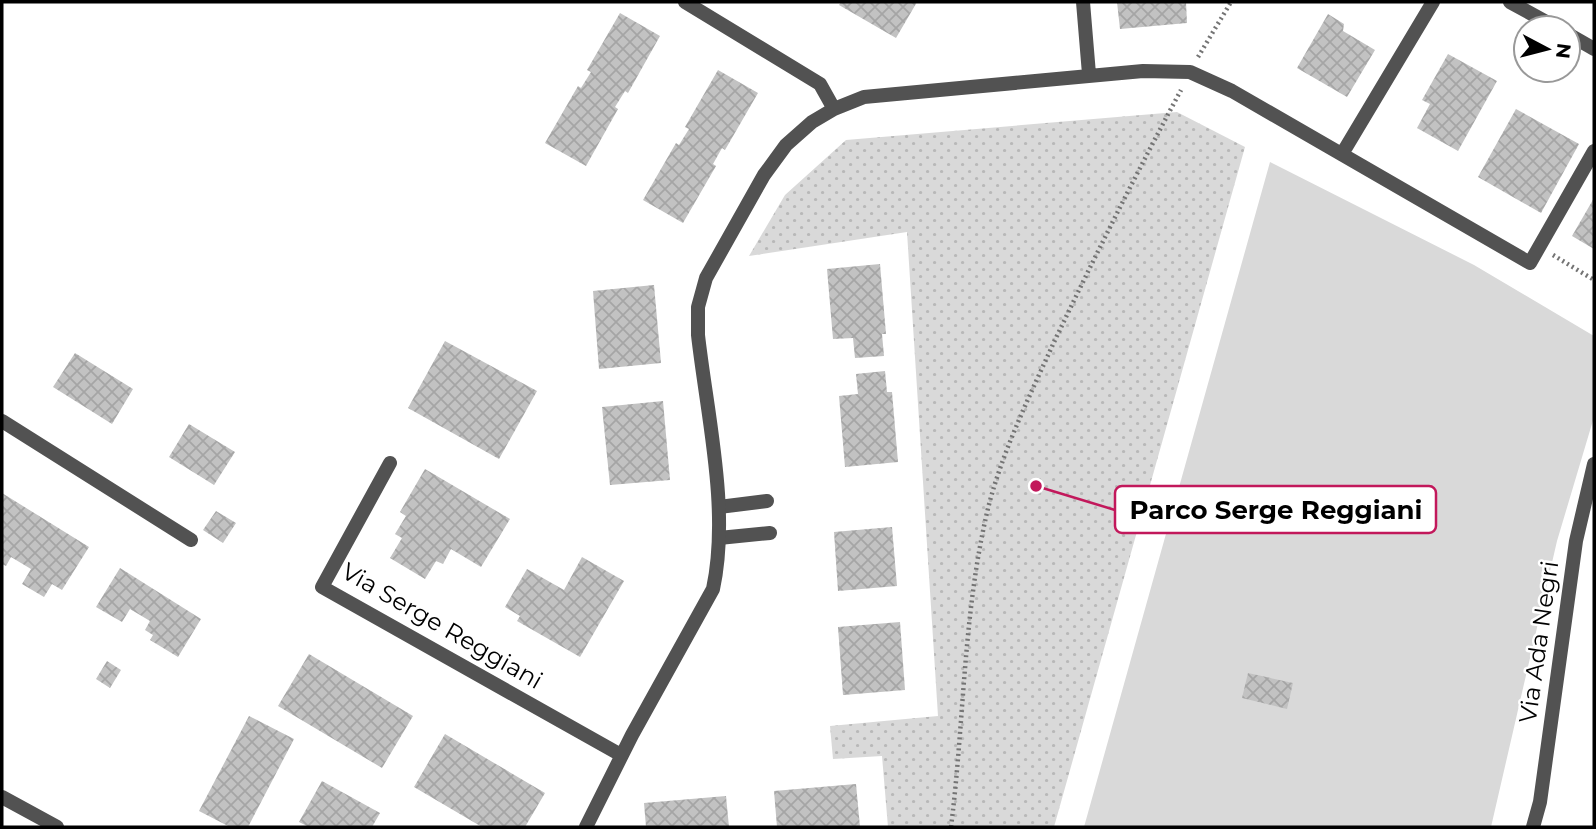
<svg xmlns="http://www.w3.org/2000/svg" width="1596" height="829" font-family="Montserrat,sans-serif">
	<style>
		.grass { fill: #d9d9d9 }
		.park { fill: url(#park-dots) }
		.building { fill: url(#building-cross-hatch) }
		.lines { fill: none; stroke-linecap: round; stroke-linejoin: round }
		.path { stroke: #747474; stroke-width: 4.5; stroke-dasharray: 2 3.5; stroke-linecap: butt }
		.service { stroke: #525252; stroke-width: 14 }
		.minor { stroke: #525252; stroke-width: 14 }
		.labels { text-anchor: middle; stroke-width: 5; stroke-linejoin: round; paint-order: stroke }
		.street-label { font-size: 24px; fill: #000; stroke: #fff }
		.leader { fill: none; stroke: #c2185b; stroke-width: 2.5 }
		.callout-dot { fill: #c2185b; stroke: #fff; stroke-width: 2.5 }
		.callout { fill: #fff; stroke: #c2185b; stroke-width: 2.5 }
		.callout-label { font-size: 26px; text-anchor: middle; font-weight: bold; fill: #000 }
	</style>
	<defs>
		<pattern id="park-dots" width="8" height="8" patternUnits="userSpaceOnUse" patternTransform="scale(1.75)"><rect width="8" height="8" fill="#d9d9d9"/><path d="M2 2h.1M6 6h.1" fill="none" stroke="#b8b8b8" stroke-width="1.8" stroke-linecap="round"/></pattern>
		<pattern id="building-cross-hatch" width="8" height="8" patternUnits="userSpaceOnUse" patternTransform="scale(1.75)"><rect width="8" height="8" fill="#c2c2c2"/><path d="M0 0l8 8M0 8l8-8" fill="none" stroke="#a5a5a5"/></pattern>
	</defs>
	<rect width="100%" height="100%" fill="#fff"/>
	<path class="grass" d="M1270,162l204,103 120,71v81l-37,124 -66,286h-407z"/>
	<path class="park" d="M1177,112l68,35 -191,680h-166l-6,-71 -49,3 -3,-33 108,-10 -31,-484 -158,24 36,-61 61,-55z"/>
	<path class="building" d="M841,2h76l-21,36 -57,-33z
		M1117,2h69l1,21 -67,6z
		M620,13l40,23 -32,57 -3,-2 -10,16 3,2 -32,57 -41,-23 33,-57 3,2 10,-16 -4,-2z
		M1328,14l16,10 -1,7 32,19 -28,47 -50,-29z
		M1448,54l49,27 -39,70 -41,-23 13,-24 -8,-4z
		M718,70l40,23 -33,57 -3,-2 -9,16 3,2 -33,57 -40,-23 33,-57 3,2 10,-16 -4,-2z
		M1516,109l63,35 -38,69 -63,-36z
		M1594,198v51l-22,-13z
		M880,264l6,70h-4l2,22 -29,2 -2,-20 -20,1 -6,-70z
		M654,285l7,78 -62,6 -6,-78z
		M445,341l92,50 -38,68 -91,-51z
		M75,353l58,36 -21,35 -59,-37z
		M885,371l2,21h5l6,70 -53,5 -6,-71 19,-2 -2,-20z
		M663,401l7,79 -60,5 -8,-78z
		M189,424l46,28 -21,33 -45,-28z
		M425,469l85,50 -29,48 -30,-18 -8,15 -7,-3 -11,18 -35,-21 12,-20 -7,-4 11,-18 -6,-4z
		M2,493l87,54 -27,43 -10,-6 -8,13 -22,-13 9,-15 -20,-12 -5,9 -4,-2z
		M216,511l20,12 -13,20 -20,-13z
		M892,527l5,59 -59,5 -4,-59z
		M582,557l42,24 -44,76 -63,-36 3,-5 -15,-9 22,-38 37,21z
		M120,568l81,51 -23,38 -28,-17 3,-5 -8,-5 5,-9 -20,-12 -8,13 -26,-15z
		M900,622l5,68 -62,5 -5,-68z
		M309,654l104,62 -31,52 -104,-62z
		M107,661l14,9 -11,18 -14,-9z
		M1248,673l45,10 -6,26 -45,-11z
		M249,716l45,23 -46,88h-18l-31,-16z
		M445,734l100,59 -20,34h-43l-68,-40z
		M322,781l58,32 -8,14h-63l-10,-5z
		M856,784l4,43h-83l-3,-36z
		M726,796l3,31h-83l-2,-24z"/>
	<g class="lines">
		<path class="path" d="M1198,57l33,-55
			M1553,255l41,25
			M951,827c13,-103 12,-208 35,-310 13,-59 44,-122 69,-177 40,-84 82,-168 126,-250"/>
		<path class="service" d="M719,507l48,-6
			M719,538l51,-5"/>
		<path class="minor" d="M685,2l135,82 14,25
			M1083,2l6,72
			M1510,2l47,26
			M1568,34l26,15
			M1342,154l91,-152
			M2,421l189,119
			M390,463l-68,124 299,168
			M2,797l55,30
			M586,827l46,-92 81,-146c17,-79 -6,-174 -15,-254v-28l8,-29 58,-103 22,-30 26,-23 22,-13 30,-12 279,-26 47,1 42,19 298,172 64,-112
			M1533,827l7,-25 36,-261 18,-77"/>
	</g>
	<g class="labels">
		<g class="street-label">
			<text transform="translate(442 626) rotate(30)" y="8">Via Serge Reggiani</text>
			<text transform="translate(1539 642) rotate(-82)" y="8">Via Ada Negri</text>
		</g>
	</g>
	<path class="leader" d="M1036 486L1115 510"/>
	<circle class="callout-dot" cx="1036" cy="486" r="7"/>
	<rect class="callout" x="1115" y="486" width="321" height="47" rx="7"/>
	<g class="callout-label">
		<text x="1276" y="519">Parco Serge Reggiani</text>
	</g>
	<rect width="1596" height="829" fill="none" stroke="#000000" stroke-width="7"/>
	<g transform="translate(1547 49) rotate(97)"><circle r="33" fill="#ffffff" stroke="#999999" stroke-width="2"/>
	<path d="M0-5L12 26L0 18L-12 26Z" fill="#000000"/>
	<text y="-10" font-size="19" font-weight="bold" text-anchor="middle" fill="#000000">N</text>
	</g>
</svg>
